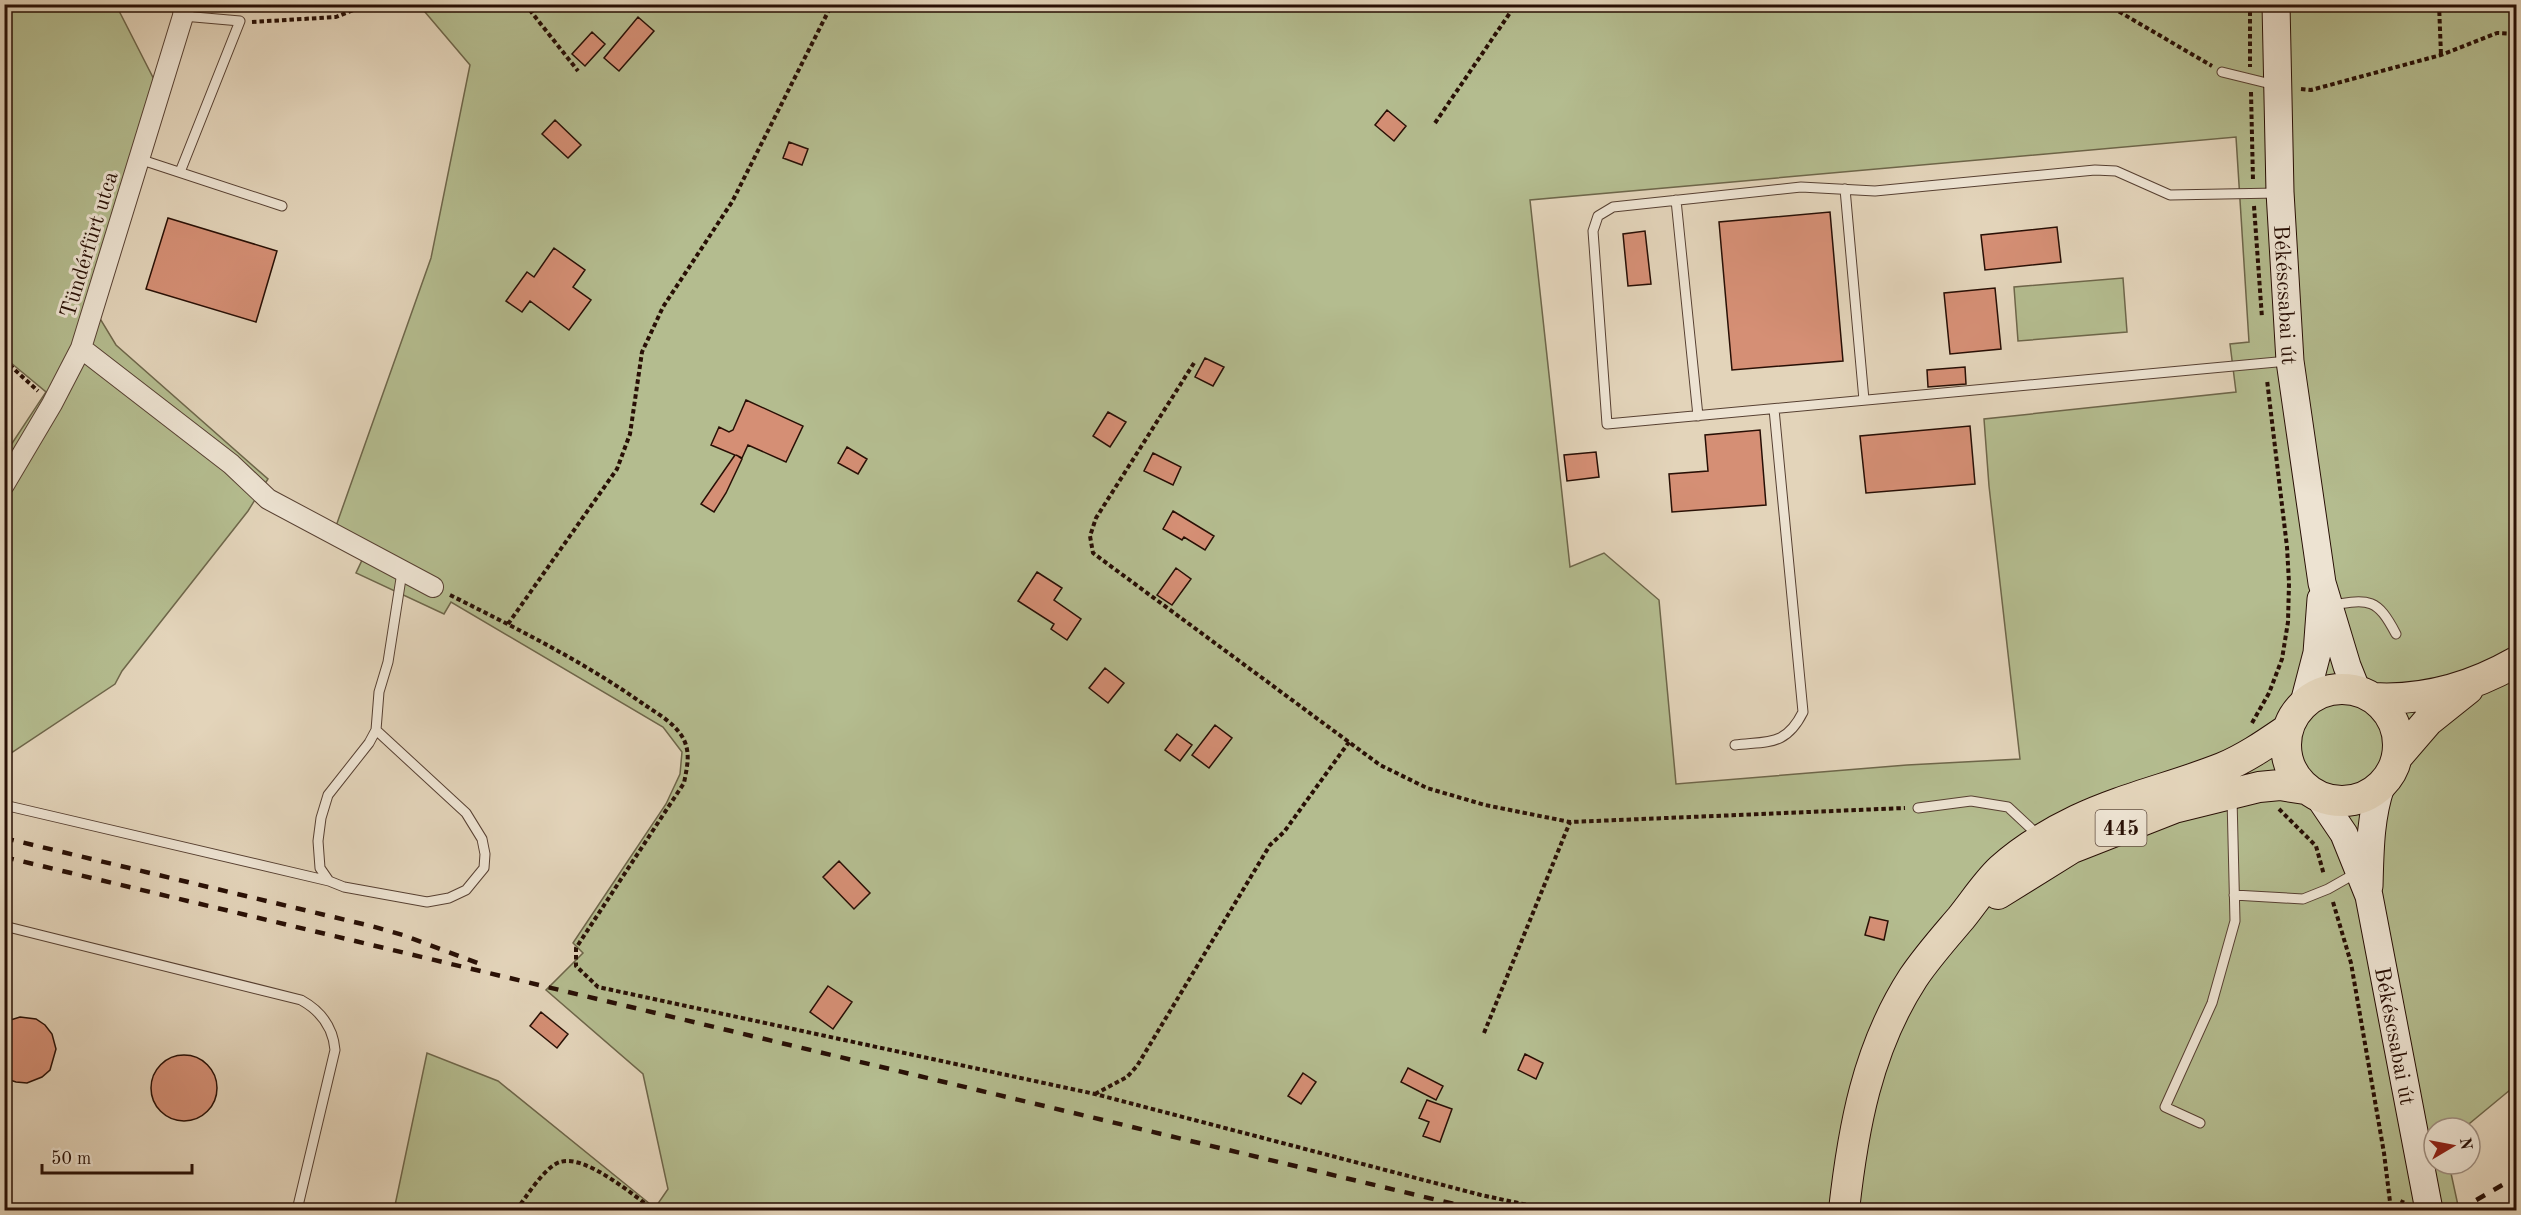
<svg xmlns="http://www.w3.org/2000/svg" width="2521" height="1215" font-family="'Old Standard TT',serif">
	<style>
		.green { fill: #b4bc8f; stroke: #6e664a; stroke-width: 1.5; fill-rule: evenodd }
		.building { fill: #d58f75; stroke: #280f05; stroke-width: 1.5 }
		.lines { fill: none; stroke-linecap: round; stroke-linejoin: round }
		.lane-casing { stroke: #574032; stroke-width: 11 }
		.street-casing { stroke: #574032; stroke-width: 22 }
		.secondary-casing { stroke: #280f05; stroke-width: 29 }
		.primary-casing { stroke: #280f05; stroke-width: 32 }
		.path { stroke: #280f05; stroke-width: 4; stroke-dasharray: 4.5 3; stroke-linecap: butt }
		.lane { stroke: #ede3d2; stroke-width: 9 }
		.street { stroke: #ede3d2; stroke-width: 20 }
		.secondary { stroke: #ede3d2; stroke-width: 27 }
		.primary { stroke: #e3d4ba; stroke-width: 30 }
		.rail { stroke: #280f05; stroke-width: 4.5; stroke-dasharray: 10 10; stroke-linecap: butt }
		.labels { text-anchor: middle; stroke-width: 6; stroke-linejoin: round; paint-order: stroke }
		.shield { fill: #ede3d2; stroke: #634f42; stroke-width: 1.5 }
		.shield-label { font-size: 21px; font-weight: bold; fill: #280f05 }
		.street-label { font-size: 22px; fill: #280f05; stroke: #ede3d2 }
	</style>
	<rect width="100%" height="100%" fill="#e3d4ba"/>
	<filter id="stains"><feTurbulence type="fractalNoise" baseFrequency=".00333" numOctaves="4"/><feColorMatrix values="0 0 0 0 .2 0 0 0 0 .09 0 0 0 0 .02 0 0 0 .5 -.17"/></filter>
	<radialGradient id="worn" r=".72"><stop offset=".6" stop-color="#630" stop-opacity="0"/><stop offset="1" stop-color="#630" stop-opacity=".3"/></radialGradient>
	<path class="green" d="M5,5h111l48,94 -65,218 17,28 152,134 -20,32 -126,160 -7,13 -110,73v-303l41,-62 -41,-34z
		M419,5h2097v1080l-52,43h-30v36h15l10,46h-2065l33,-157 71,28 157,127 13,-19 -25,-115 -97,-84 37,-37 -10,-10 93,-139 14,-30 2,-22 -19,-25 -212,-125 -7,12 -88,-41 7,-15 -33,-15 101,-285 39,-193zM2236,137l13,205 -19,2 6,48 -252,27 5,67 31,273 -113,6 -231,19 -17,-184 -55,-47 -34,14 -40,-367z
		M2123,278l4,54 -109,9 -4,-54z"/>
	<path class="building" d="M638,17l16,14 -35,40 -15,-13z
		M592,32l13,12 -20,22 -13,-12z
		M1387,110l19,16 -12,15 -19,-16z
		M555,120l26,25 -13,13 -26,-24z
		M789,142l19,7 -6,16 -19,-7z
		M1830,212l13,149 -111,9 -13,-148z
		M168,218l109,33 -21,71 -110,-33z
		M2057,227l4,35 -76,8 -4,-35z
		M1645,231l6,53 -23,2 -5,-52z
		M554,248l31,22 -12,17 18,13 -22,30 -39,-29 -8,11 -16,-11 21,-29 7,5z
		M1995,288l6,61 -51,5 -6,-61z
		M1205,358l19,9 -11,19 -18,-9z
		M1965,367l1,17 -38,3 -1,-17z
		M746,400l57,26 -17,36 -38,-17 -6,13 -6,-3 6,4 -16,34 -12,19 -13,-8 34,-49 -24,-10 8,-18 10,5 4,-2z
		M1108,412l18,10 -16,25 -17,-11z
		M1970,426l5,58 -109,9 -6,-57z
		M1760,430l6,75 -94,7 -3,-38 39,-3 -3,-36z
		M847,447l20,12 -9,15 -20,-11z
		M1596,452l3,25 -32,4 -3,-26z
		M1153,453l28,14 -8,18 -29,-14z
		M1173,511l41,25 -9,14 -21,-13 -2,3 -19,-11z
		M1176,568l15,11 -19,26 -15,-10z
		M1037,572l25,16 -8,12 27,19 -14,21 -16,-11 3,-5 -36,-23z
		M1105,668l19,15 -16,20 -19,-15z
		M1215,725l17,13 -23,30 -17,-13z
		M1177,734l15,11 -12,16 -15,-11z
		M839,861l31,32 -16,16 -31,-32z
		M1870,917l18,4 -4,19 -19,-5z
		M828,986l24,16 -19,27 -23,-17z
		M541,1012l27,22 -11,14 -27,-22z
		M20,1017l16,2 9,6 7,9 4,15 -6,21 -8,7 -15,6 -11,-1 -12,-4v-56z
		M1525,1054l18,9 -7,16 -18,-9z
		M151 1088a33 33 0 1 1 66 0a33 33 0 1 1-66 0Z
		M1408,1068l35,18 -7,14 -35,-18z
		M1303,1073l13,9 -15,22 -13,-8z
		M1427,1100l25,9 -12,33 -17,-6 6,-14 -10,-4z"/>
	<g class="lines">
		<g class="lane-casing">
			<path id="lane" d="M2222,72l53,13
				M139,159l143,47
				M180,172l60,-151 -57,-5
				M1845,189l19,211
				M2277,193l-107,2 -54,-24 -21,-1 -220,21 -74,-4 -188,20 -15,9 -5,15 14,193 681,-63
				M1676,200l22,216
				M2331,605c39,-6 46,-7 65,29
				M376,730l90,83 16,26 3,15 -1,14 -18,22 -17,8 -22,4 -83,-15 -15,-6 -9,-13 -2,-27 3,-23 7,-23 41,-52 7,-13 3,-38 9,-30 14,-90
				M1735,745c34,-4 51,1 68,-33l-29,-303
				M4,805l325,76
				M1918,808l53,-7 37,6 30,28
				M2234,895l69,4 25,-10 30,-17
				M4,926l297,74c20,11 32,27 34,50l-38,160
				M2200,1123l-35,-16 47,-104 23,-82 -3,-123"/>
		</g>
		<g class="street-casing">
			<path id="street" d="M81,348l150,116 37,35 165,88
				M4,485l48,-81 29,-56 102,-332 1,-12"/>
		</g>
		<g class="secondary-casing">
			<g id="secondary">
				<path id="s1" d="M2276,4l4,188 10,169 32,222 25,83 10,25"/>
				<path d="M2304,703l13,-50 4,-54"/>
				<path id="s2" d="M2319,797l25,37 25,62 60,314"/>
				<path d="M2369,886c1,-34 1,-68 12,-100"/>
			</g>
		</g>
		<g class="primary-casing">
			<path id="primary" d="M2286 745a56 56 0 1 1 112 0a56 56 0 1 1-112 0Z
				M2373,698c51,3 99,-11 143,-36
				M2397,757l31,-36 40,-32
				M1998,894l74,-46 102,-40 85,-21 21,-2 25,4
				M1844,1210c9,-81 23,-161 69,-232 14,-21 31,-40 48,-60 13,-16 25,-35 40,-49 22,-20 49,-36 76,-49 46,-22 97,-33 145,-52 24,-10 44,-24 66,-39"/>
		</g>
		<path class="path" d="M525,4l53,67
			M2106,4l106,62
			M2250,4v63
			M2439,4l2,51
			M252,22l84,-5 32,-13
			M2301,89l10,1 130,-35 56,-22 19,1
			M2251,92l2,89
			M1435,123l81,-119
			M2254,206l8,112
			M4,360l34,31
			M1194,363l-98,155 -6,18 3,17 287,212 47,23 58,17 85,17 335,-14
			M450,595c66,33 132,66 192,108 14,10 32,19 41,35 8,15 4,29 1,45l-108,165v18l22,21 497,107 386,101 70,15
			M508,624l109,-155 13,-35 12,-82 21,-45 69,-105 100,-198
			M2252,723l17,-30 13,-34 6,-37 1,-39 -2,-36 -20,-167
			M2279,809l37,37 8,29
			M2333,902l18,61 33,190 7,57
			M1484,1033l86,-211
			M1095,1094l32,-17 10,-11 133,-221 14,-13 65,-90
			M516,1210c10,-12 28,-43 44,-48 26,-8 74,34 94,48
			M2399,1210l4,-10"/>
		<use href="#lane" class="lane"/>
		<use href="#street" class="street"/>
		<use href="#secondary" class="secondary"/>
		<use href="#primary" class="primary"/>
		<path class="rail" d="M4,838l367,88 32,9 77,29
			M4,857l1475,353
			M2459,1210l57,-33"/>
	</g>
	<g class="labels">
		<rect class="shield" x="2095.5" y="810" width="51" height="36" rx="4.5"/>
		<g class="shield-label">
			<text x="2121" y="835">445</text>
		</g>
		<g class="street-label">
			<text transform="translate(88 244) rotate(-73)" y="8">Tündérfürt utca</text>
			<text dy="8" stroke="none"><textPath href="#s1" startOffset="291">Békéscsabai út</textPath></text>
			<text dy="8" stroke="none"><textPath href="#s2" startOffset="254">Békéscsabai út</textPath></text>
		</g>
	</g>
	<rect width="2521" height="1215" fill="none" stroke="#e3d4ba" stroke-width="24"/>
	<rect x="6" y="6" width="2509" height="1203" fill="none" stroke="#280f05" stroke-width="3"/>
	<rect x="12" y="12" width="2497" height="1191" fill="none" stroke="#280f05" stroke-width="1.5"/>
	<g transform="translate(2452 1146) rotate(80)"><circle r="28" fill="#ede3d2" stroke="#9e8e80" stroke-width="1.5"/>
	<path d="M0-4.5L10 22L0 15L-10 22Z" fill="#8f2418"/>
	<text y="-9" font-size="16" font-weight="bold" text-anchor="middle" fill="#280f05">N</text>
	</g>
	<path d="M42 1164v9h150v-9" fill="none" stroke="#280f05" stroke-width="3"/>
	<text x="51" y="1164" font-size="18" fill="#280f05" stroke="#ede3d2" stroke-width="4.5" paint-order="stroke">50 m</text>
	<rect width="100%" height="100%" filter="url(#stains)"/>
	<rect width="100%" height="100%" fill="url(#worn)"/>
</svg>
